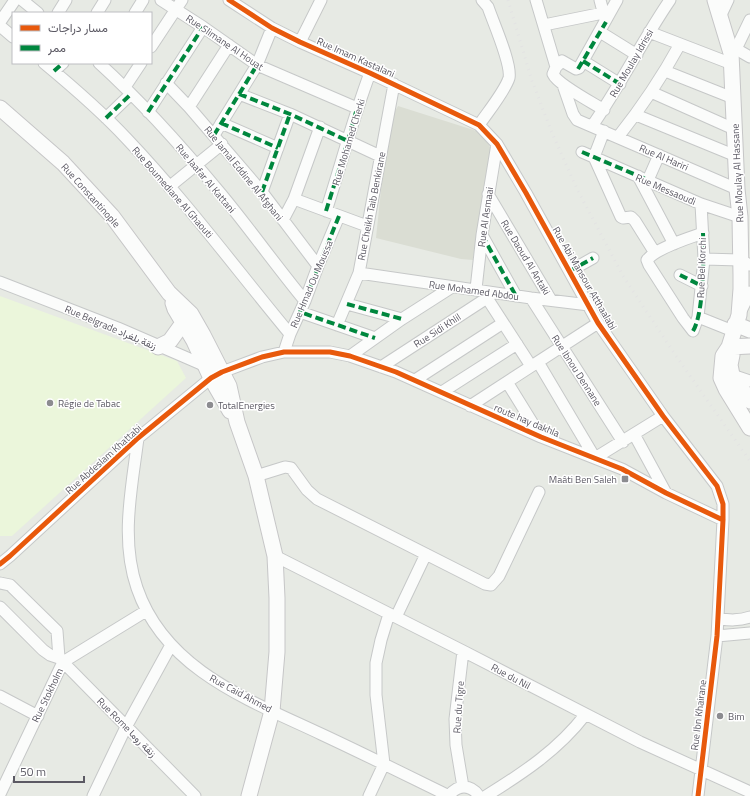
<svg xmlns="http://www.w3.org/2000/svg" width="750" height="796" font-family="'Titillium Web',Vazirmatn,sans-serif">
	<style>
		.commercial { fill: #ebf6db }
		.education { fill: #daddd3 }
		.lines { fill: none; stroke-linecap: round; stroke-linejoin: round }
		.street-casing { stroke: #c6c8c8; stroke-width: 13 }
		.secondary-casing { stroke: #c6c6c7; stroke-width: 17 }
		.street { stroke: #fbfcfb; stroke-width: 11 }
		.secondary { stroke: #fbfcfb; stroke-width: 15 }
		.rail { stroke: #e3e3e3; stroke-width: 3; stroke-dasharray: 1 5; stroke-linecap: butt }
		.quiet { stroke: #00873e; stroke-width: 4; stroke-dasharray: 8 4; stroke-linecap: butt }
		.cycleway-casing { stroke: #fff; stroke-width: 8 }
		.cycleway { stroke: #e8590c; stroke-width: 5 }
		.poi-dot { fill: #8c8c90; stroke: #fff; stroke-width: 1.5 }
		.labels { text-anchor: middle; stroke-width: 3; stroke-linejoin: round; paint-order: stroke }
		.street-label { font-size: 10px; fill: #5b5963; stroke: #fff }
		.poi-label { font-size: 10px; fill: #5b5963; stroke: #fff; text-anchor: start }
	</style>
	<rect width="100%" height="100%" fill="#e7eae4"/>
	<path class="commercial" d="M0,296l177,65 9,17 -174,158h-12z"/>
	<path class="education" d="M398,106l85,27 9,18 -19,109 -12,-1 -85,-21 12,-115z"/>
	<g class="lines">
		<g class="street-casing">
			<path id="street" d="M22,0l16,13
				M161,0l42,27 54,38 100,43
				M229,0l43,28 28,14 70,31 109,52 18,19 29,49 72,130 65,93 54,70 6,18v16l-6,116 -19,160
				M536,0l20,67
				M600,0l5,19
				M58,13l8,-13
				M97,13l8,-13
				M135,13l8,-13
				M720,17l8,-17
				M0,22l15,-22
				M544,25l59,-12
				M0,26l13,11
				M600,32l37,23
				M649,32l83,32
				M300,42l21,-42
				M151,47l31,-47
				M736,49l14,8
				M731,53l5,-4 14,-29
				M583,61l37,23
				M44,63c29,24 57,48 83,76 58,61 109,130 163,195
				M99,63c44,40 84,85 122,131 29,35 55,72 84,107
				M54,71l9,-8
				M665,71l68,27
				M166,83l23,24 73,85 56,74
				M563,85l10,29 4,6 160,69
				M125,87l16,-24
				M651,92l83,37
				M239,94l51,20 90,42
				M189,107l40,-62
				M604,110c-11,-7 -47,-26 -51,-36l3,-7 6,-6 14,8 3,-1 38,-68
				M148,112l55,-85
				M636,115l100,41
				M106,118l25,-24
				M221,123l57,25
				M479,125c8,-12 26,-34 30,-47 3,-14 -16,-56 -21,-71l-6,-7
				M592,126c28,-40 50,-85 78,-126
				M604,131l-10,26 27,60 2,1 8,-1 4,4 20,32
				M214,135l43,-70 15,-37
				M618,137c23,-29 44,-60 62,-93
				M582,152l119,52 39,13
				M638,176l36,68
				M648,180l11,-25
				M169,187l53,-43
				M262,192l28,-78
				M488,194l63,106
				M294,199l73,27
				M701,204l3,55 -6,58 -5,14 -10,-13 -34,-53 -2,-5c9,-12 42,-22 56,-27
				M326,211c15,-46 27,-93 44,-138
				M283,220l11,-21 26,-72
				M482,235l34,61
				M704,259l36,1 10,5
				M570,271l23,-13
				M359,273l172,25 58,7
				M680,275l22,11
				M0,282l118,46 90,39
				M476,289l6,-54 15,-91
				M487,298l44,68
				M531,298l92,144
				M347,304l55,15
				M742,309l8,-17
				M300,312l75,26
				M698,317l35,14
				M337,325l22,-52 35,-189
				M284,352l6,-18 15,-33 13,-35 21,-50
				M350,356l52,-37 50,-32
				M538,362l57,96
				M381,367l106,-69 6,-5
				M732,375l18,6
				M415,380l88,-57
				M507,382l34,55
				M442,392l75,-48
				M470,406l128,-83
				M634,434l32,59
				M138,438c-6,49 -18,101 -1,150 28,82 112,112 184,146 43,20 85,41 128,62
				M595,458l68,-42
				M256,476l29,-9 6,1 16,22 10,9 168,85 6,1 8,-9 40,-84
				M275,556l188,95 177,91 110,50
				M0,564l10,-8 128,-118 73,-60 11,-6 40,-15 22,-5h46l20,4 46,16 145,65 81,32 44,24 57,27
				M0,583l10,2 47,46 2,27
				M0,607l43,43 7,5 9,3 136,138
				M396,617l30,-63
				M718,619c11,1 21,2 32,-2
				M717,636l33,-3
				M0,696l38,20
				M463,787l-7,-42 -1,-26 8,-68
				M0,794l63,-132 83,-51
				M93,796l33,-69 45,-82
				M369,796l15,-32 -8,-69v-32l5,-23 8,-26
				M449,796c8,-12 22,-12 30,0
				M486,796c37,-23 72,-46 99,-81"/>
		</g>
		<g class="secondary-casing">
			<path id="secondary" d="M715,0l16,53 6,136 3,28 1,58v14l-2,26 -10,32 -6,9 -2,22 5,11 24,39
				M0,108l63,55 49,53 57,77 22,21 12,21 26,51 8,36 19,54 19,80 2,42v54l-5,59 -23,85
				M173,303l2,6 19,32 17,37 19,33
				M735,324l15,6
				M158,347l12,-6 13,-18
				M729,347l21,-1
				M732,355l-2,10 2,10 18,26"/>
		</g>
		<use href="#street" class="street"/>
		<use href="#secondary" class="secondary"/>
		<path class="rail" d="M508,0l24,81 20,52 25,56 46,87 53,80 74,105"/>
		<path class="quiet" d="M583,61l37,23
			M578,69l28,-47
			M54,71l9,-8
			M239,94l51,20 58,27
			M148,112l55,-85
			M106,118l25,-24
			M221,123l57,25
			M214,135l43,-70
			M582,152l66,28
			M262,192l28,-78
			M326,211l22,-70 9,-33
			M339,216l-39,96 75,26
			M482,235l34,61
			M570,271l23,-13
			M680,275l22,11
			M347,304l55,15
			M693,331c11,-18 11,-76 10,-98"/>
		<g class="cycleway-casing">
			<path id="cycleway" d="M229,0l43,28 28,14 70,31 109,52 18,19 29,49 72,130 65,93 54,70 6,18v16l-6,116 -19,160
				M0,564l10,-8 128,-118 73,-60 11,-6 40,-15 22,-5h46l20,4 46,16 145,65 81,32 44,24 57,27"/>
		</g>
		<use href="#cycleway" class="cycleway"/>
	</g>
	<g class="poi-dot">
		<circle cx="50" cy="403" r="4"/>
		<circle cx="210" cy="405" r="4"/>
		<rect x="621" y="475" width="8" height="8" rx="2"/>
		<circle cx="720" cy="716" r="4"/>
	</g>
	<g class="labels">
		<g class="street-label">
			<text transform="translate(225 42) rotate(34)" y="4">Rue Slimane Al Houat</text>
			<text transform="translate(356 57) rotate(24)" y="4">Rue Imam Kastalani</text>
			<text transform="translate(631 63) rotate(-60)" y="4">Rue Moulay Idrissi</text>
			<text transform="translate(348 142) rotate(-73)" y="4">Rue Mohamed Cherki</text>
			<text transform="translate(664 157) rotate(23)" y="4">Rue Al Hariri</text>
			<text transform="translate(244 173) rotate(51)" y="4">Rue Jamal Eddine Al Afghani</text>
			<text transform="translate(737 173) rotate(-93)" y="4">Rue Moulay Al Hassane</text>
			<text transform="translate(206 178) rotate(50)" y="4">Rue Jaafar Al Kattani</text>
			<text transform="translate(666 189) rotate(23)" y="4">Rue Messaoudi</text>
			<text transform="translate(173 192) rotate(49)" y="4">Rue Boumediane Al Ghaouti</text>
			<text transform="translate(91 195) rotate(48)" y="4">Rue Constantinople</text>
			<text transform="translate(371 206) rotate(-79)" y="4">Rue Cheikh Taib Benkirane</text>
			<text transform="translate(485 217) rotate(-82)" y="4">Rue Al Asmaai</text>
			<text transform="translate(526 257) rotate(59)" y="4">Rue Daoud Al Antaki</text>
			<text transform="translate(701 268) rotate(-88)" y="4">Rue Bel Korchi</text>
			<text transform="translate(585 278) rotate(60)" y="4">Rue Abi Mansour Atthaalabi</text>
			<text transform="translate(311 284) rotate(-67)" y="4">Rue Hmad Ou Moussa</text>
			<text transform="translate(474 290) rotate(8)" y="4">Rue Mohamed Abdou</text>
			<text transform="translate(111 327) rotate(23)" y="4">Rue Belgrade زنقة بلغراد</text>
			<text transform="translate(437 330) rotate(-33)" y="4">Rue Sidi Khlil</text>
			<text transform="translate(577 370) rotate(57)" y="4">Rue Ibnou Dennane</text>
			<text transform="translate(527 420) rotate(23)" y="4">route hay dakhla</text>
			<text transform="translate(103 459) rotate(-42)" y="4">Rue Abdeslam Khattabi</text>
			<text transform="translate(511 676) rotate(28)" y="4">Rue du Nil</text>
			<text transform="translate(241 693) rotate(28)" y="4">Rue Caid Ahmed</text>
			<text transform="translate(47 695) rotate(-64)" y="4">Rue Stokholm</text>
			<text transform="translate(458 707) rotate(-86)" y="4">Rue du Tigre</text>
			<text transform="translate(698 715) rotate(-83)" y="4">Rue Ibn Khairane</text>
			<text transform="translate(127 727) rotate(45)" y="4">Rue Rome زنقة روما</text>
		</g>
		<g class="poi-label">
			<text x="58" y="407">Régie de Tabac</text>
			<text x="218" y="409">TotalEnergies</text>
			<text x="617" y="483" text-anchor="end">Maâti Ben Saleh</text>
			<text x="728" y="720">Bim</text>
		</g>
	</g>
	<rect x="12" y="12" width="140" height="52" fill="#ffffff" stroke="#bdbdc1"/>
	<rect x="20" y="25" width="20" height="6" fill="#e8590c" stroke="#bdbdc1"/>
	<text x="48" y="32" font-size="12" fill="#5b5963">مسار دراجات</text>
	<rect x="20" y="45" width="20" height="6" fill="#00873e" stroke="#bdbdc1"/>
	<text x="48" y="52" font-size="12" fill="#5b5963">ممر</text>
	<path d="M14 776v6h70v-6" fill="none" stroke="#5b5963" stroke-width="2"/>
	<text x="20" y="776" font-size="12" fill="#5b5963" stroke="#ffffff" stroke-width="3" paint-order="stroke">50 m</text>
</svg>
